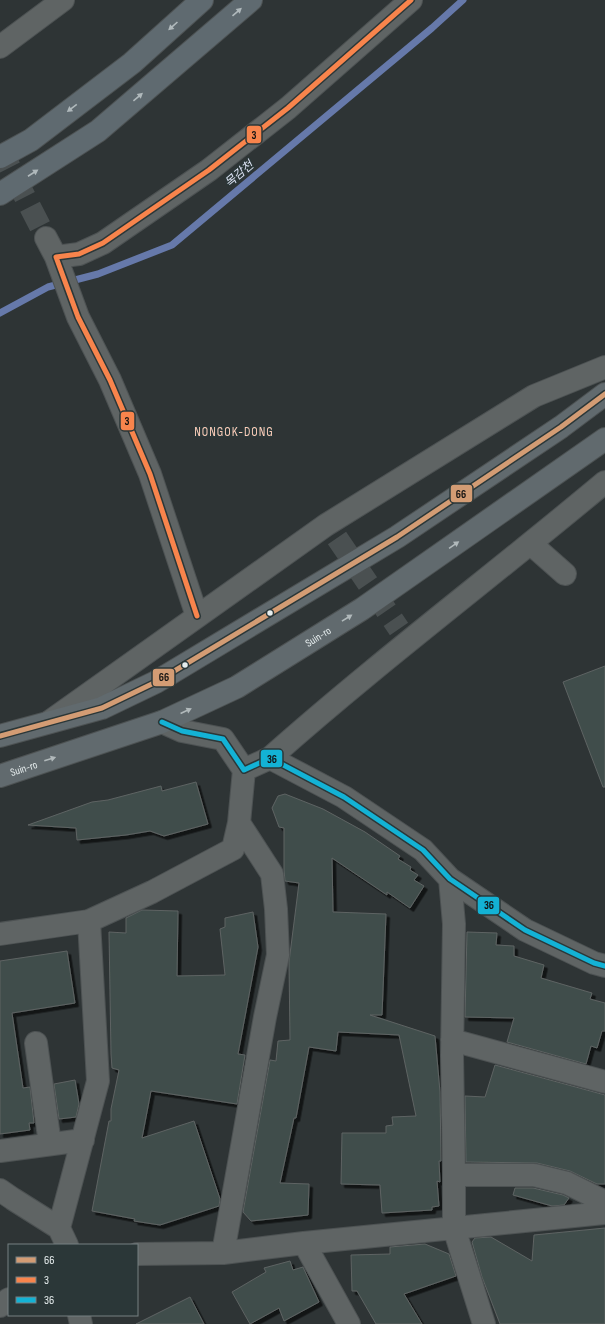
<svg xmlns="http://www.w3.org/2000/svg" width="605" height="1324" font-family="'Sofia Sans Condensed','Noto Sans KR',sans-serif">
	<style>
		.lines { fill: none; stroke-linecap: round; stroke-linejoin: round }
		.stream { stroke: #6679aa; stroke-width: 7 }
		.building { fill: #404e4b; stroke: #5e6363; filter: url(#shadow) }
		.minor-tunnel { stroke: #4a5051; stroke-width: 22; stroke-dasharray: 22 11; stroke-linecap: butt }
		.minor-casing { stroke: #4d5253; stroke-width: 24 }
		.major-casing { stroke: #4d5253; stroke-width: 24 }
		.highway-casing { stroke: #4d5253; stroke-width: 24 }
		.minor { stroke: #5f6464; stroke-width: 22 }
		.major { stroke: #616a6e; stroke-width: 22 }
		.highway { stroke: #5f6a70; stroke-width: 22 }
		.bus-1-casing { stroke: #2b3738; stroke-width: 8 }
		.bus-2-casing { stroke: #2b3738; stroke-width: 8 }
		.bus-3-casing { stroke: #2b3738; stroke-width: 8 }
		.bus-1 { stroke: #d39c74; stroke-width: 5 }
		.bus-2 { stroke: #f8844c; stroke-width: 5 }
		.bus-3 { stroke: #13b2d5; stroke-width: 5 }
		.oneway { fill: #b0b9bc }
		.oneway2 { fill: #b1b9bb }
		.bus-dot { fill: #e6edee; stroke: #2b3738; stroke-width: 1.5 }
		.labels { text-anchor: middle; stroke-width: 3; stroke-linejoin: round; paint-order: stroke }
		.street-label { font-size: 11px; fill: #e6edee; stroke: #2b3738 }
		.water-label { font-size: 12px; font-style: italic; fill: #dee4f5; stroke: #2b3738 }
		.quarter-label { font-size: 13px; letter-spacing: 1px; fill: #fecfbb; stroke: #2b3738 }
		.line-badge { stroke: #2b3738; stroke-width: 1.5 }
		.pale-badge-label { font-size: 11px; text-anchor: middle; font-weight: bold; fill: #111 }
	</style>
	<defs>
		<filter id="shadow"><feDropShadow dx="3.5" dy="3.5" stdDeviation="0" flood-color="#0009"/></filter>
	</defs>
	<rect width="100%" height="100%" fill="#2e3435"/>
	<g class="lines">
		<path class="stream" d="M0,313l48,-26 50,-13 74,-29 260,-217 31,-28"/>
	</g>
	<path class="building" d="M605,666v121h-2l-40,-105z
		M196,782l12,42 -44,12 -14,-5 -24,4 -49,5 -1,-12 -48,-3 64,-23 16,-2 53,-14 1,5z
		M285,794l38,15 42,23 35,24 -2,3 13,8 -1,3 8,5 -4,5 10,6 -14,22 -23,-16v3l-55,-37 1,54 53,2 -4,101h-12l65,21 5,56 1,69h-2l1,21 -3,-1 2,25 -7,1v3l-50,3 -2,-28 -39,-1 1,-51h44v-7l7,-1 -1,-8 24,-1 -17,-81 -61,-3 -2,19 -27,-4 -13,71h-2l-14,65 29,1 -1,31 -57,6 -8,-9 27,-152 6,1 2,-20 12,-1 -1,-78 10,-79 -14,-2 -1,-11v-42l-5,-1 -7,-19 6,-12z
		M142,910l36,1 -1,65 48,-1 -5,-46 5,-2v-9l28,-6 5,35 -20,107 7,1 -8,49 -86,-13 -9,47 52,-17 26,78 -1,7 -59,19 -26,-4 1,-2 -43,-8 17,-90h2v-12l8,-39 -7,-2 -1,-14 -2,-122 17,1v-15z
		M467,932l30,1 -1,12 18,1v10l30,9 -3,13 51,15 -2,6 15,4v28h-3l-5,17 -6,-2 -5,18 -79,-22 7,-24 -49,-1z
		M67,951l8,52 -63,10 11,75 7,-1 4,36h-5l1,7 -30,4v-173z
		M495,1065l110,30v89h-8l-27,-13 -33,-8 -71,-1 -1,-66 20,1z
		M75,1080l4,24 -3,13 -17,2 -5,-35z
		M515,1188h18l30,7 6,3 -5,7 -12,1 -39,-11z
		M605,1228v96h-105l-18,-47 -10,-35 3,-4 16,-1 41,24 2,-26z
		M425,1244l24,10 7,22 -52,18 18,30h-46l-19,-33h-5l-1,-36 39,-1v-7z
		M290,1261l3,9 10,-3 16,35 -35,19 -5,-13 -29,16 -18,-32 34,-20 -2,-4z
		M190,1297l14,27h-68z"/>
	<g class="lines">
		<path class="minor-tunnel" d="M0,148l46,90
			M337,538l62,91"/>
		<g class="minor-casing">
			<path id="minor" d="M0,47l63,-47
				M46,238l10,19
				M531,544l34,30
				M197,616l-47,-142 -40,-94 -32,-63 -22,-60 23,-3 24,-11 106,-73 79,-62 123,-108
				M49,722l277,-197 208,-129 71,-29
				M162,722l20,9 41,8 21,31 26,-12 74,39 79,53 27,29 75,51 69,33 11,3
				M270,758c108,-96 224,-183 335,-276
				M450,879l4,45 -2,131 2,120v53l30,96
				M0,934l89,-13 63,-29 81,-43 6,-26
				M452,1040l153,42
				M36,1043l14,101
				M0,1151l83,-11
				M454,1175h80l33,8 38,19
				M0,1190l13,9 46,29 8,17
				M59,1228l39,-147 -9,-160
				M304,1243l45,81
				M223,1253l42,-236 13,-62 -2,-46 -4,-35 -33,-51 5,-53
				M137,1254l86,-1 81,-10 301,-30
				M0,1306l9,-7
				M79,1315l2,9"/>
		</g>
		<g class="major-casing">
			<g id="major">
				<path d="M0,736l102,-28 54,-26 241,-145 164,-110 44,-33"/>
				<path id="s1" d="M0,776l162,-54 75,-35 125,-78 243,-170"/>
			</g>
		</g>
		<g class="highway-casing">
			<path id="highway" d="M0,157l31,-17 101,-77 70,-63
				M0,194l98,-63 153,-131"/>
		</g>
		<use href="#minor" class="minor"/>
		<use href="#major" class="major"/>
		<use href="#highway" class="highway"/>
		<g class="bus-1-casing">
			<path id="bus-1" d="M0,736l102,-28 54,-26 241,-145 164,-110 44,-33"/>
		</g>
		<g class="bus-2-casing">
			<path id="bus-2" d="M197,616l-47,-142 -40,-94 -32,-63 -22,-60 23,-3 24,-11 106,-73 79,-62 123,-108"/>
		</g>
		<g class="bus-3-casing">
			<path id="bus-3" d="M162,722l20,9 41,8 21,31 26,-12 74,39 79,53 27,29 75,51 69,33 11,3"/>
		</g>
		<use href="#bus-1" class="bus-1"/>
		<use href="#bus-2" class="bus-2"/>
		<use href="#bus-3" class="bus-3"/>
	</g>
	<defs><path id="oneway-solid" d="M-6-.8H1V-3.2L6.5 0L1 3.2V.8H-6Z"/></defs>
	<g class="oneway">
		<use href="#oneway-solid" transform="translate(237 12) rotate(-41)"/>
		<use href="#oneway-solid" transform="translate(173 26) rotate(138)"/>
		<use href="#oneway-solid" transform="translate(138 97) rotate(-40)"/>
		<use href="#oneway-solid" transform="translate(72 108) rotate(143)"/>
		<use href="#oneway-solid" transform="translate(33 173) rotate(-33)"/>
	</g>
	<g class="oneway2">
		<use href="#oneway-solid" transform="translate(454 545) rotate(-35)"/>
		<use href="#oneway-solid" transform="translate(347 618) rotate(-32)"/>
		<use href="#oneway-solid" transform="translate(186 711) rotate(-25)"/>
		<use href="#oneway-solid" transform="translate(50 759) rotate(-18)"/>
	</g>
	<g class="bus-dot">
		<circle cx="270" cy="613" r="3.5"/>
		<circle cx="185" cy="665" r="3.5"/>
	</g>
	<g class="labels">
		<g class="street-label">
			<text dy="4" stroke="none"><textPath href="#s1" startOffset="349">Suin-ro</textPath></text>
			<text dy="4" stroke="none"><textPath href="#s1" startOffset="25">Suin-ro</textPath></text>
		</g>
		<g class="water-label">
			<text transform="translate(239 174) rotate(-40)" y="4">목감천</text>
		</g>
		<g class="quarter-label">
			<text x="234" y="436">NONGOK-DONG</text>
		</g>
	</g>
	<g class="line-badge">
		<rect x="246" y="125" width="16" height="19" rx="4" fill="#f8844c"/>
		<rect x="120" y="411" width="15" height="20" rx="4" fill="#f8844c"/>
		<rect x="450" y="484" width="23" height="19" rx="4" fill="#d39c74"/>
		<rect x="152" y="668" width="23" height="19" rx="4" fill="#d39c74"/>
		<rect x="260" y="749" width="23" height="19" rx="4" fill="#13b2d5"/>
		<rect x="477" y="896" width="23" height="19" rx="4" fill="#13b2d5"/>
	</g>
	<g class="pale-badge-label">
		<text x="254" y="139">3</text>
		<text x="127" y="425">3</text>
		<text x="461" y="498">66</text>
		<text x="164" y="681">66</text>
		<text x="272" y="763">36</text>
		<text x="489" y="909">36</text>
	</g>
	<rect x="8" y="1244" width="130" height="72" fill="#2b3738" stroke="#768081"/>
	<rect x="16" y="1257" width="20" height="6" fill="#d39c74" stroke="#768081"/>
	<text x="44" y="1264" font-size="12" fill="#e6edee">66</text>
	<rect x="16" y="1277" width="20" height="6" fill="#f8844c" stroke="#768081"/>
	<text x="44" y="1284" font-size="12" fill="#e6edee">3</text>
	<rect x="16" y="1297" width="20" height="6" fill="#13b2d5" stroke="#768081"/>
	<text x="44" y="1304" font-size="12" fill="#e6edee">36</text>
</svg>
